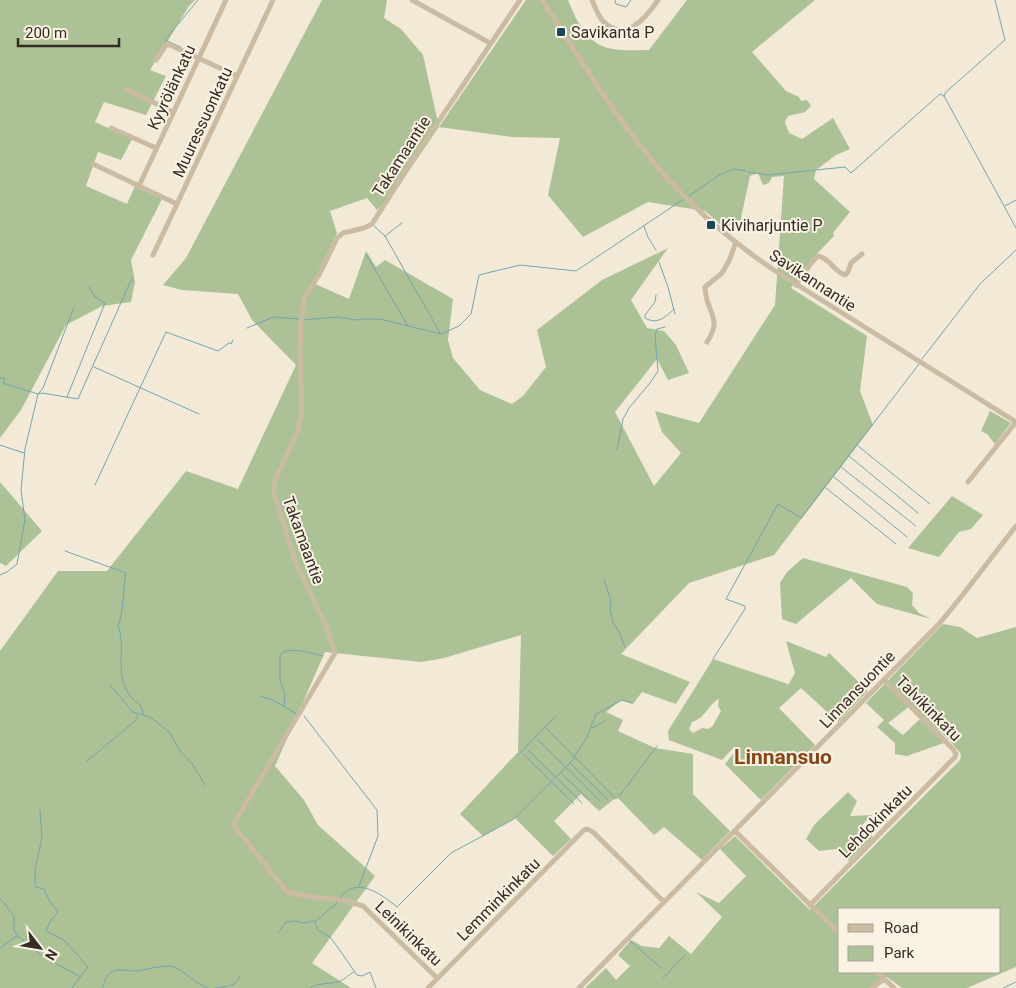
<svg xmlns="http://www.w3.org/2000/svg" width="1016" height="988" font-family="Roboto,sans-serif">
	<style>
		.green { fill: #acc196; fill-rule: evenodd }
		.lines { fill: none; stroke-linecap: round; stroke-linejoin: round }
		.stream { stroke: #74a4b0; stroke-width: 1 }
		.minor { stroke: #cabba2; stroke-width: 5 }
		.poi-dot { fill: #194958; stroke: #faf3e3; stroke-width: 2 }
		.labels { text-anchor: middle; stroke-width: 4; stroke-linejoin: round; paint-order: stroke }
		.poi-label { font-size: 16px; fill: #352c25; stroke: #faf3e3; text-anchor: start }
		.street-label { font-size: 16px; fill: #352c25; stroke: #faf3e3 }
		.district-label { font-size: 21px; font-weight: bold; fill: #87461a; stroke: #faf3e3 }
	</style>
	<rect width="100%" height="100%" fill="#f2ead7"/>
	<path class="green" d="M0,0h195l-6,6 -39,64 16,6 -20,39 -42,-13 -9,20 37,17 -11,21 -23,-8 -12,34 41,18 8,-18 27,13 -31,61 4,22 -4,20 -29,4 -36,19 -45,85 -21,28z
		M322,0h65l-3,18 17,11 22,26 16,72 87,-127h42c9,22 19,45 45,49 11,2 24,1 36,1l38,-50h128l-63,52 34,39 13,6 2,4 6,-1 4,6 -6,6 -17,4 -3,6 4,11 13,6 31,-21 17,31 -14,6 -20,15 -2,9 36,33 -17,21 1,3 -21,22 -22,30 76,48 -7,55 13,34 -99,130 -85,28 -68,71 69,28 -14,22 -34,-12 -9,12 -12,-4 -15,12 17,8 -5,11 37,17 38,6v40l37,37 -28,29 -38,-33 -10,8 -37,-38 -18,14 -18,-17 -27,27 17,18 -18,17 -38,-38 -32,18 -23,-22 58,-62 3,-117 -77,23 -23,4 -96,-10 -50,114 29,34 14,25 57,51 -63,87 39,25h-351v-337l58,-80h49l79,-100 52,18 58,-124 -44,-45 -14,-26 -56,-4 -19,-5 23,-27zM439,127l73,10 48,1 -12,57 35,42 65,-35 57,9 22,19 12,-3 11,-51 8,-3 5,12 6,-2 3,-6 12,-1 -9,129 -76,118 -44,-12 7,21 19,21 -27,33 -39,-74 42,-53 11,21 21,-7 -13,-28 -12,-14 -17,-3 -16,-28 37,-52 -66,32 -65,50 9,37 -23,29 -11,8 -32,-14 -27,-32 -5,-18 5,-41 -68,-39 -9,7 -10,-16 -17,48 -36,-16 24,-50 -7,-22 37,-13 10,12 16,-16z
		M990,411l21,12 -16,21 -8,-10 -6,-3z
		M0,482l42,49 -36,35 -6,-3z
		M952,496l31,19 -12,14 -12,3 -20,25 -31,-9z
		M803,558l104,29 6,6 -1,12 7,8 12,6 -54,-15 -26,-26 -55,46 -14,-5 -2,-36 7,-11z
		M943,624l17,3 17,11 39,-11v340l-49,21h-65l-15,-11 -18,11h-284l21,-20 10,12 14,-14 -12,-11 13,-15 11,6 17,2 10,-12 22,18 31,-37 -26,-25 23,11 27,-27 -26,-27 15,-13 75,74 150,-150 1,-6 -11,-13 -39,-36 -23,18 15,12 17,-16 24,24 -37,13 -12,-2v-11l-18,-16 7,-7 -18,-17zM840,909h160v63h-160z
		M786,641l40,16 3,-4 39,38 -30,31 -37,-34 -22,20 36,37 -54,55 -36,-36 13,-16 -4,-1 -12,13 -53,-20 -1,-9 45,-72 75,25 -1,3 8,-14zM719,699l-1,7 3,5 -9,16 -5,2 -5,-1 -9,5 -4,-4 3,-7c14,-4 16,-18 27,-23z
		M848,792l9,9 -7,15 22,-1 -11,11 12,11 -24,24 -13,-12 -17,2 -13,-12 8,-14z"/>
	<g class="lines">
		<path class="stream" d="M615,0l1,4 10,3 5,-7
			M181,47l-16,-7 33,-40
			M944,96l2,-4 59,-52 -10,-40
			M748,172l20,3 77,-8 6,6 89,-79 4,2 72,132
			M689,196l30,-21 15,-6 12,2
			M1005,206l11,-6
			M373,225l12,11 55,97
			M644,226l4,11 8,13
			M385,236l17,-13
			M366,254l42,72
			M659,262l9,25 7,27
			M656,295l-1,7 -10,13v3c12,7 21,-1 29,-9
			M303,320l34,-3 19,3 7,-1h17l61,15 18,-8 12,-12 8,-39 41,-10 56,6 108,-72
			M247,328l26,-11 26,2
			M922,359l58,-75 36,-34
			M94,367l105,47
			M0,378h5l-2,5 35,11 4,-1 36,6 54,-121
			M67,397l38,-94 -11,-7 -5,-9
			M0,445l24,8
			M858,446l72,58
			M617,450l6,-31 6,-11 21,-25 8,-12 -3,-36 2,-6 8,-2
			M849,456l69,57
			M841,467l75,59
			M834,477l73,60
			M95,485l71,-153 52,19 11,-8 2,1 2,-4
			M826,488l70,56
			M65,551l61,22c-3,17 -2,37 -8,53 7,17 0,37 5,55 2,5 4,11 7,15 6,7 13,8 13,18
			M0,575l7,-3 10,-8 8,-44 -4,-30 4,-41 13,-55 5,-6 31,-81
			M604,580l7,20 -1,9 3,14 5,7 7,17
			M713,659l32,-50v-3l-19,-7 52,-95 23,14 118,-154
			M110,685l23,27 17,5 19,15 12,20 12,13 12,20
			M260,696l13,4 24,14
			M284,706l1,-12 -5,-14v-26c12,-8 29,-1 43,2
			M304,716l73,94 1,26 -19,50
			M545,727l71,72 9,-10 32,-43
			M592,728l13,-7
			M538,740l62,61
			M528,750l54,53
			M523,754l51,50
			M518,755l38,-39
			M574,757l13,-20 9,-23 26,-14 10,3
			M87,761l48,-40 3,-3 -1,-3
			M570,763l37,36
			M561,773l28,27
			M40,810l2,28 -7,31v18l9,2 6,13 8,10 -7,8 -5,11 19,10 23,26 -16,21
			M0,898l14,18v15l5,6 23,19 37,20
			M340,898c16,-23 41,-4 57,9l54,-54 63,-34 61,-61
			M315,922l24,-21
			M279,932l7,-10 9,-1 8,2 11,-2 4,9 12,7 6,8 21,30 5,1 8,-4 6,16
			M629,940l33,29
			M0,948l15,-11h3
			M663,978l22,-23
			M102,988c3,-6 4,-13 10,-16 7,-4 16,-1 23,-1 11,-1 30,-7 39,-4 12,5 21,17 34,21
			M215,988c12,-2 20,0 25,-12
			M310,988c7,-5 18,-4 27,-6 7,-1 10,-7 17,-10
			M1003,988l13,-6"/>
		<path class="minor" d="M412,0l78,43
			M542,0c39,60 78,125 125,178 33,37 72,69 113,96l236,148
			M592,0c3,7 6,16 11,21 21,23 43,-3 55,-21
			M156,60l10,-15h4l67,31
			M126,89l47,23
			M111,128l45,20
			M93,164l84,40
			M139,186l87,-186
			M153,255l120,-255
			M796,285l16,-23 6,-6c12,2 16,16 27,19l3,-3 3,-9 11,-9
			M707,342c17,-25 -2,-30 -2,-55l17,-14 7,-12 7,-19
			M968,482l48,-60
			M735,831l105,103
			M810,905l145,-148 1,-3 -3,-5 -69,-69
			M877,972l17,16
			M437,978l-74,-72 -20,-6 -31,-3 -25,-5 -54,-67 102,-172 -9,-27 -31,-65 -22,-72 2,-8 23,-51 4,-20 -2,-59 1,-28 3,-24 16,-26 17,-35 6,-5 21,-5 8,-4 48,-75 100,-149
			M428,988l156,-158 3,-1 6,3 71,70
			M579,988l360,-364 22,-27 55,-71
			M872,988l12,-9"/>
	</g>
	<g class="poi-dot">
		<rect x="556" y="27" width="10" height="10" rx="2.5"/>
		<rect x="706" y="220" width="10" height="10" rx="2.5"/>
	</g>
	<g class="labels">
		<g class="poi-label">
			<text x="571" y="38">Savikanta P</text>
			<text x="721" y="231">Kiviharjuntie P</text>
		</g>
		<g class="street-label">
			<text transform="translate(171 87) rotate(-65)" y="6">Kyyrölänkatu</text>
			<text transform="translate(202 122) rotate(-65)" y="6">Muuressuonkatu</text>
			<text transform="translate(401 156) rotate(-57)" y="6">Takamaantie</text>
			<text transform="translate(813 280) rotate(33)" y="6">Savikannantie</text>
			<text transform="translate(304 540) rotate(70)" y="6">Takamaantie</text>
			<text transform="translate(857 689) rotate(-46)" y="6">Linnansuontie</text>
			<text transform="translate(929 708) rotate(45)" y="6">Talvikinkatu</text>
			<text transform="translate(875 821) rotate(-45)" y="6">Lehdokinkatu</text>
			<text transform="translate(498 899) rotate(-45)" y="6">Lemminkinkatu</text>
			<text transform="translate(409 933) rotate(44)" y="6">Leinikinkatu</text>
		</g>
		<g class="district-label">
			<text x="783" y="764">Linnansuo</text>
		</g>
	</g>
	<rect x="838" y="908" width="162" height="65" fill="#faf3e3" stroke="#aba397"/>
	<rect x="848" y="924" width="25" height="8" fill="#cabba2" stroke="#aba397"/>
	<text x="884" y="933" font-size="15" fill="#352c25">Road</text>
	<rect x="848" y="946" width="25" height="15" fill="#acc196" stroke="#aba397"/>
	<text x="884" y="958" font-size="15" fill="#352c25">Park</text>
	<g transform="translate(40 948) rotate(121)" stroke="#faf3e3" stroke-width="4" paint-order="stroke">
	<path d="M0-4L9 19L0 12L-9 19Z" fill="#352c25"/>
	<text y="-8" font-size="14" font-weight="bold" text-anchor="middle" fill="#352c25">N</text>
	</g>
	<path d="M18 38v8h101v-8" fill="none" stroke="#352c25" stroke-width="2.5"/>
	<text x="25" y="38" font-size="15" fill="#352c25" stroke="#faf3e3" stroke-width="4" paint-order="stroke">200 m</text>
</svg>
